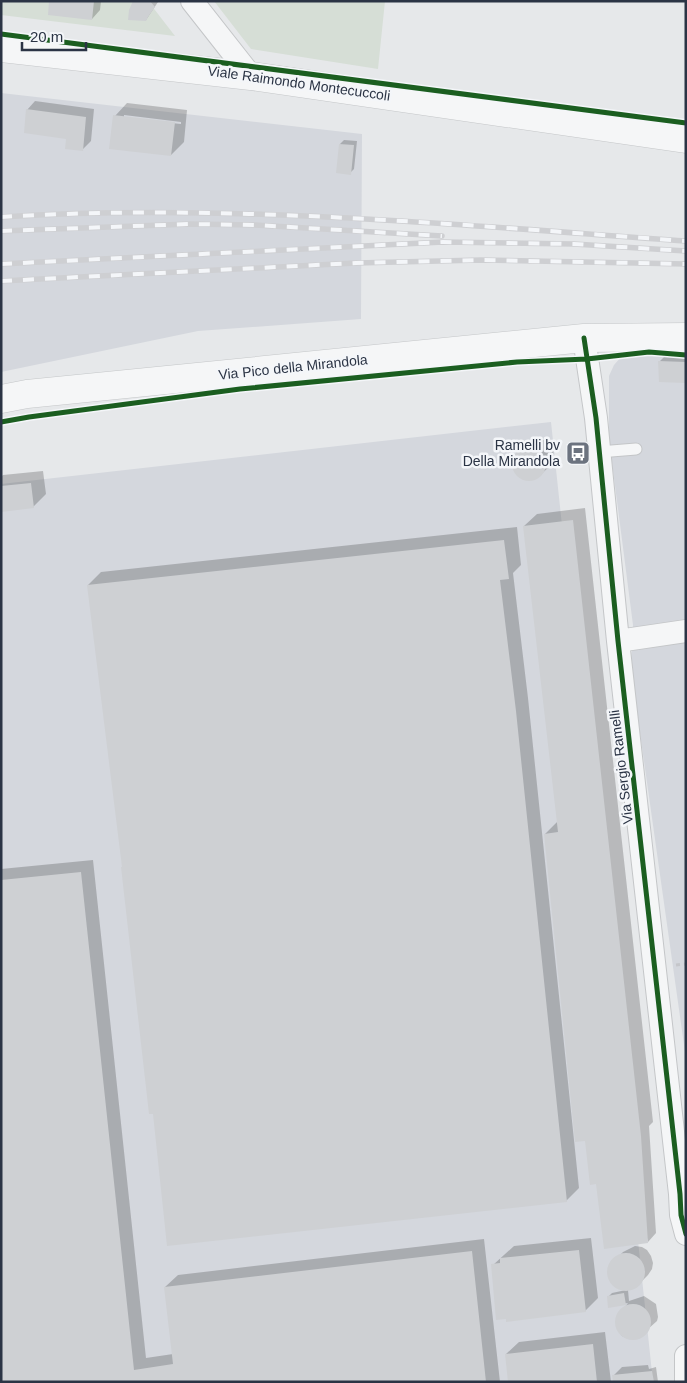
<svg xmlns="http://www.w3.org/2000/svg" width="687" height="1383" font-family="Arial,sans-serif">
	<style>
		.built { fill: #d4d7dd }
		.green { fill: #d6ded6 }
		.shadow { fill: #0003; fill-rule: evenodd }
		.building { fill: #ced0d3 }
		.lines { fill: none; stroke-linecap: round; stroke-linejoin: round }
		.service-casing { stroke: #c4c6c8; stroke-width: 13 }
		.minor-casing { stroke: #c4c6c8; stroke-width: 24 }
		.tertiary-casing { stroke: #c4c6c8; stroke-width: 29 }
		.path { stroke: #c5c6ca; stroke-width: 3; stroke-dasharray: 4 4; stroke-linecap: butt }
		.service { stroke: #f5f6f7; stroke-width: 11 }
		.minor { stroke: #f5f6f7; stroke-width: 22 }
		.tertiary { stroke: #f5f6f7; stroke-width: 28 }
		.rail-casing { stroke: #cecfd2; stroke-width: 5.5 }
		.rail { stroke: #f4f6f9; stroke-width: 4; stroke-dasharray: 11; stroke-linecap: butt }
		.cycleway-casing { stroke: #f4f6f9; stroke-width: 8 }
		.cycleway { stroke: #1b5e20; stroke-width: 5 }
		.labels { text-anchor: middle; stroke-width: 5; stroke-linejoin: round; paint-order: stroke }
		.street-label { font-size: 14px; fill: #2b3445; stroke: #f4f6f9 }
		.poi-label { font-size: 14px; fill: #2b3445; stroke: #f4f6f9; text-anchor: end }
	</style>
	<rect width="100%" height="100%" fill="#e6e8ea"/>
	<path class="built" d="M1,93l361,41 -1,185 -163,12 -197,41z
		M686,344v715l-55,-390 2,-44 -24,-186v-63l5,-11 14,-16z
		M551,422l102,960h-652v-898z"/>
	<path class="green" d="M1,1h147l27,35 -174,-21z
		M214,1h171l-7,68 -127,-20z"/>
	<path class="shadow" d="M50,1h51l-1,9 -8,9z
		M135,1h22l1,1 -12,18z
		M35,101l59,8 -3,32 -9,9 -55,-40z
		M127,103l60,7 -3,32 -13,13 -56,-39zM124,115l57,7v2l-57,-6z
		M344,140l13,1 -3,28 -4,4 -10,-29z
		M668,353l18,1v26l-2,1 -25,-19z
		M538,439l6,1 9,8 1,13 -4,5 -14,13h-12l-9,-8 -1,-12 13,-15z
		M43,471l3,23 -13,13 -32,3v-33l2,-2z
		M585,508l68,614 -4,4 7,107 -8,9 -103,-408 13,-13 -34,-295 13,-12z
		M517,527l4,38 -8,8 15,125 51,490 -13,13 -411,-89 -67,-527 13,-13z
		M93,860l53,498 27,-4 -8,-67 13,-12 306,-36 16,143h-499v-513z
		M591,1238l7,60 -13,13 -92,-46 21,-19z
		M635,1246l7,1 5,3 4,6 2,7 -1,6 -4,6 -9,9 -11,6 1,11 15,-5 12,8 2,13 -1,4 -19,17 -9,1 -7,-3 -5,-8v-6l3,-9 8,-10 -19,3 -1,-9 4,-4 14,-3 -11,-5 -4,-5 -2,-7 1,-7 4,-5 9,-9z
		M605,1332l6,50h-102l-3,-28 13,-12z
		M648,1365l1,4 7,-2 2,15h-44l-1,-6 9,-9z"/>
	<path class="building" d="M49,1h45l-2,19 -44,-5z
		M133,1h17l5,6 -7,10 -2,4 -18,-1 1,-10z
		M26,109l60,8 -3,34 -18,-2 1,-10 -42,-6z
		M113,115l62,7 -4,34 -62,-7z
		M339,144l15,1 -3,30 -15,-2z
		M658,361l28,1 -1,21 -26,-1z
		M512 464a17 17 0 1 1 34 0a17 17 0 1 1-34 0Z
		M31,483l3,25 -33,4v-26z
		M573,520l68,616 7,107 -44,6 -8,-65 -6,1 -5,-44 -10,1 -31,-308 14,-2 -35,-306z
		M504,540l5,39 -9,1 16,131 51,491 -400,44 -14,-132h-4l-28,-247h1l-35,-282z
		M81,872l53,498 39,-6 -9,-77 308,-36 14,131h-485v-502z
		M579,1250l7,62 -80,10v-3l-10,1 -5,-56 9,-1v-5z
		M607 1272a19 19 0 1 1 38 0a19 19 0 1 1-38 0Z
		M624,1293l2,12 -18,3 -1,-12z
		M615 1322a18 18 0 1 1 36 0a18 18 0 1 1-36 0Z
		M593,1344l4,38h-89l-3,-28z
		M652,1371l2,11h-41l-1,-7z"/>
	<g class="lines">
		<g class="service-casing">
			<path id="service" d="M599,452l37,-3"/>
		</g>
		<g class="minor-casing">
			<path id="minor" d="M192,1l59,75
				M584,338l12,80 22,223 62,553 1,21 5,19
				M618,641l68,-10
				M686,1382v-26"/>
		</g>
		<g class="tertiary-casing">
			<path id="tertiary" d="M1,48l250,28 435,63
				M1,399l26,-5 557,-56 102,-1"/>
		</g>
		<path class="path" d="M676,965l10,-1"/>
		<use href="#service" class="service"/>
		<use href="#minor" class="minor"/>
		<use href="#tertiary" class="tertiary"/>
		<g class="rail-casing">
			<path id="rail" d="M1,217c229,-14 457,8 685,24
				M1,231l189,-7 65,1 187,11
				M1,264l442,-22 131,2 112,7
				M1,281l355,-18 125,-3 205,4"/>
		</g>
		<use href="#rail" class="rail"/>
		<g class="cycleway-casing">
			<path id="cycleway" d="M1,34l685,89
				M584,338l12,80 22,223 62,553 1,21 5,19
				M1,422l28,-5 211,-28 277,-27 70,-3 62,-7 37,3"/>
		</g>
		<use href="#cycleway" class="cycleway"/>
	</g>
	<defs>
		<g id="bus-square" transform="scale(1.25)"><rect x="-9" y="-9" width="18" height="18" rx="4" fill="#6c737f" stroke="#f4f6f9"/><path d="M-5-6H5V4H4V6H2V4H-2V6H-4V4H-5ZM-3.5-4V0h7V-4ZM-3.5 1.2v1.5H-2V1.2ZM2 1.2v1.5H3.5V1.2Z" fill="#fff"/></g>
	</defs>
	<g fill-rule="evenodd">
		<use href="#bus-square" x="578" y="453"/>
	</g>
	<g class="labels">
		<g class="street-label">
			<text transform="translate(299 83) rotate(8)" y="5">Viale Raimondo Montecuccoli</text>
			<text transform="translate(293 367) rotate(-6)" y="5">Via Pico della Mirandola</text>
			<text transform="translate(621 767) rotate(-97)" y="5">Via Sergio Ramelli</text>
		</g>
		<g class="poi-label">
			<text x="560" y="450">Ramelli bv<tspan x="560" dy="16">Della Mirandola</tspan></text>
		</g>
	</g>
	<rect width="687" height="1383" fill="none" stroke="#2b3445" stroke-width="5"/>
	<path d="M22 42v8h64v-8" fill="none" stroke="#2b3445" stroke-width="2.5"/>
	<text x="30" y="42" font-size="15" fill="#2b3445" stroke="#f4f6f9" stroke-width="4" paint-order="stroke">20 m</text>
</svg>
